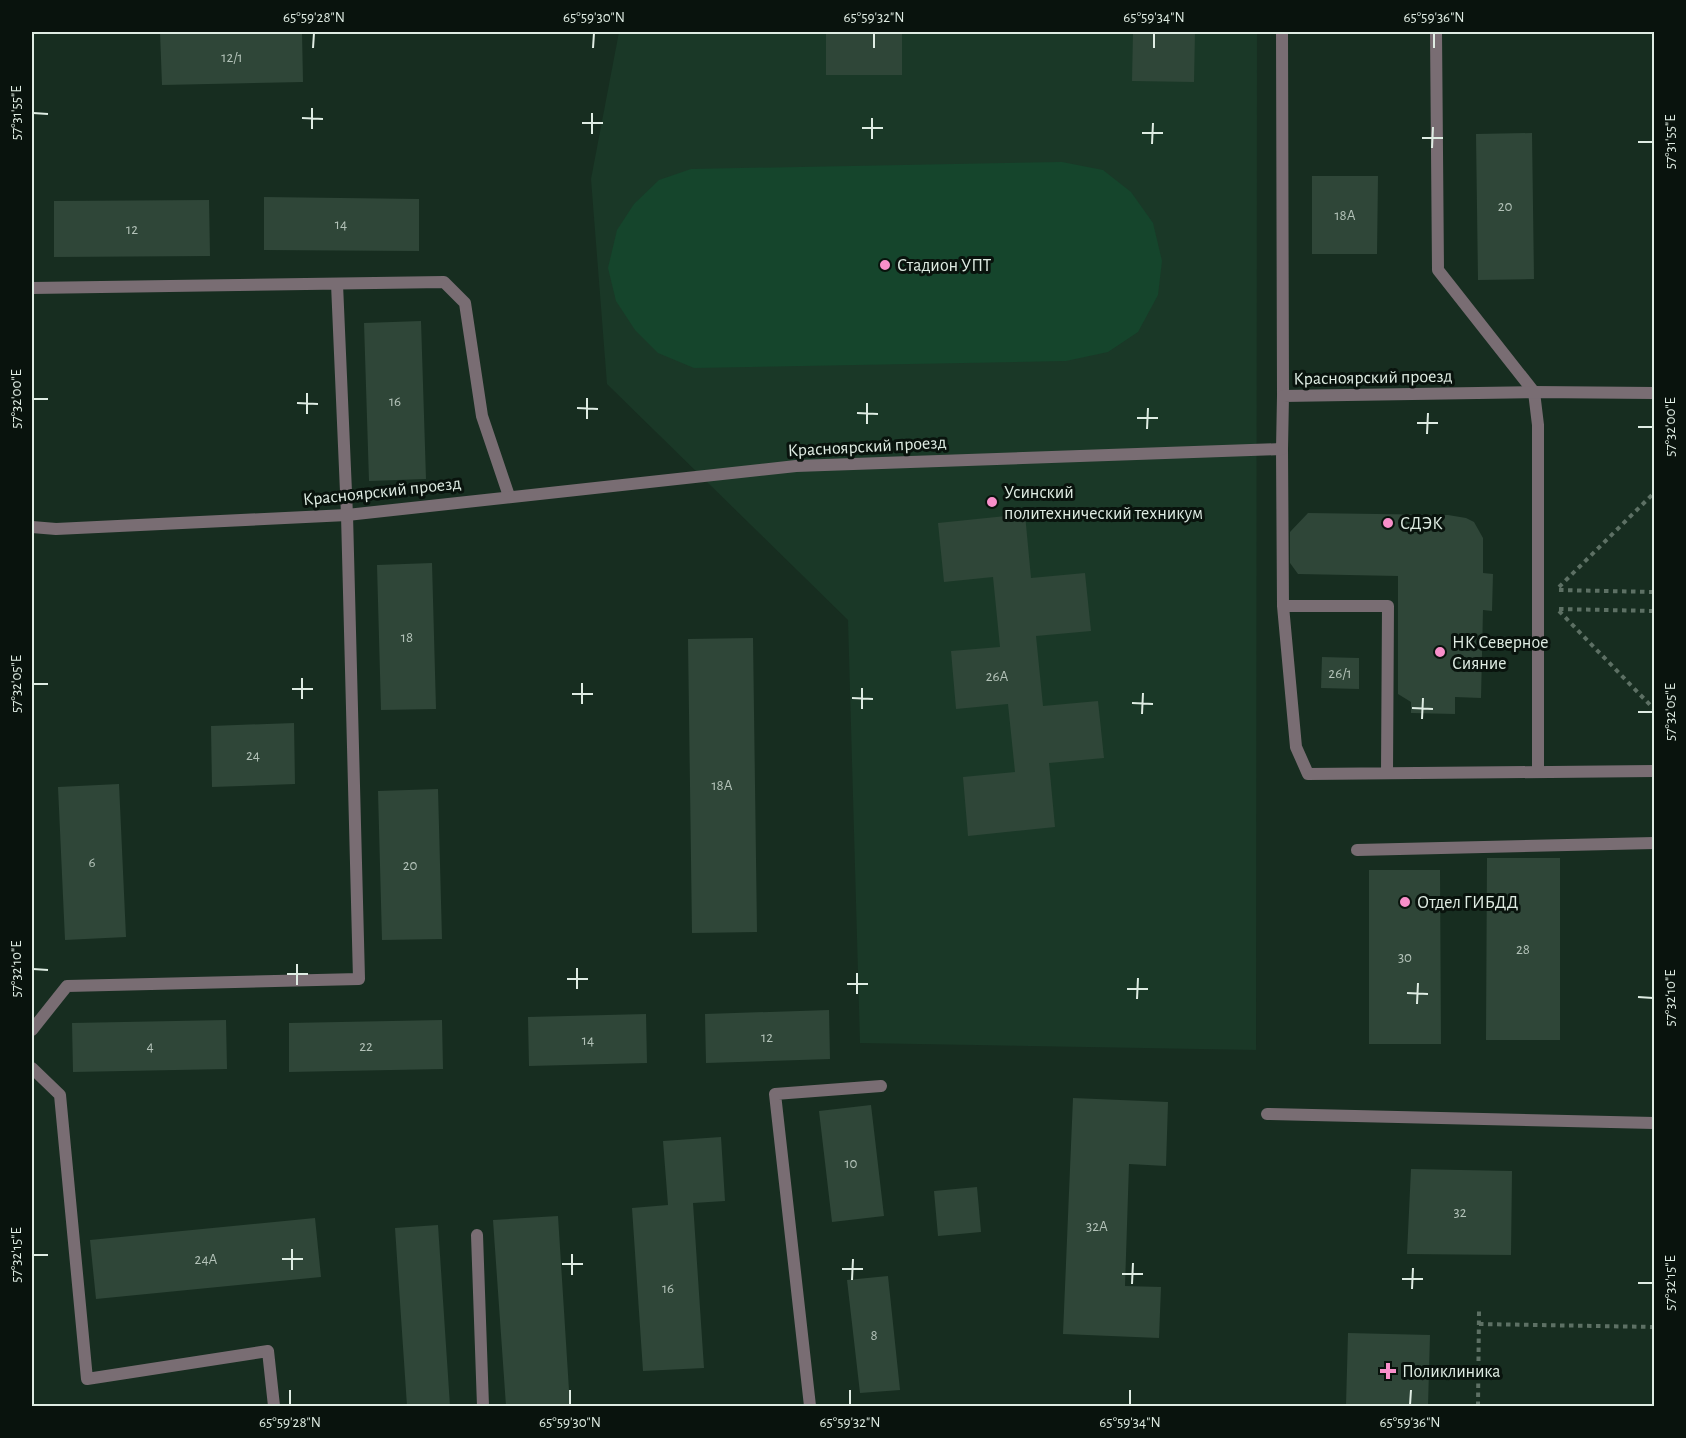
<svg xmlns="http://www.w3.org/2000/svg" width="1686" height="1438" font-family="'Alegreya Sans',sans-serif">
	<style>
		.built { fill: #1a3827 }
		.green { fill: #15452c }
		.building { fill: #2f4638 }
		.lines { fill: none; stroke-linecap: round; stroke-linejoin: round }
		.path { stroke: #5d7064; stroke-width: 4; stroke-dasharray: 4.5 4.5; stroke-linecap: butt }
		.service { stroke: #796d73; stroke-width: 12 }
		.minor { stroke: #796d73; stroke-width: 12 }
		.ticks { fill: none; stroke: #dfece3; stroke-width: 2 }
		.poi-dot { fill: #f98fca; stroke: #09130d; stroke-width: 2 }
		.labels { text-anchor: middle; stroke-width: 6; stroke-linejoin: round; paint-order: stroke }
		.number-label { font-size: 15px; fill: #b3c2b8 }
		.poi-label { font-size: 18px; fill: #dfece3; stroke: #09130d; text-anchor: start }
		.street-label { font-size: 18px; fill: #dfece3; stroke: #09130d }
		.neatline { fill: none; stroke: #dfece3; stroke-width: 2 }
		.ticks-label { font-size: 15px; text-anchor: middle; fill: #dfece3 }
	</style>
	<rect width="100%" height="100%" fill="#172d20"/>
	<path class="built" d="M619,32h638l-1,1018 -396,-7 -12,-423 -241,-236 -16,-205z"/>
	<path class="green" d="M1062,162l41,8 28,22 22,31 9,38 -4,34 -20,37 -30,20 -42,9 -372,7 -36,-15 -23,-23 -19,-29 -8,-33 9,-38 17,-26 25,-24 32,-11z"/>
	<path class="building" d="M160,32h142l1,50 -141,3z
		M826,32h76v43h-76z
		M1133,32h62l-1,50 -62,-1z
		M1532,133l2,146 -56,1 -2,-146z
		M1312,176h66l-1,78h-65z
		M264,197l155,2v52l-155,-1z
		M209,200l1,56 -156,1v-56z
		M421,321l5,158 -57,2 -5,-158z
		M1308,513l140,2 18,3 8,4 9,16v35l10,1 -1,37 -9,-1 -2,88 -26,-1v17l-44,-1v-11l-13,-8v-118l-100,-2 -8,-11v-31z
		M1025,514l6,64 54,-5 6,58 -55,5 7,70 55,-5 6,57 -55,5 6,64 -87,9 -5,-59 52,-5 -7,-68 -52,5 -5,-58 49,-4 -7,-70 -49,5 -6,-59z
		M432,563l4,146 -55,1 -4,-145z
		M753,638l4,294 -65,1 -4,-294z
		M1322,657l37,1v31l-38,-1z
		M294,723l1,61 -83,3 -1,-61z
		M119,784l7,153 -61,3 -7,-153z
		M438,789l4,150 -60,1 -4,-149z
		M1487,858h73v182h-74z
		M1369,870h71l1,174h-72z
		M829,1010l1,49 -124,4 -1,-49z
		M646,1014l1,49 -118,3 -1,-49z
		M226,1020l1,49 -154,3 -1,-49z
		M442,1020l1,49 -154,3v-49z
		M1073,1098l95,4 -2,64 -37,-2 -4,122 36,1 -2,51 -96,-4z
		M871,1105l13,111 -52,6 -13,-111z
		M721,1137l4,64 -32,2 11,165 -61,3 -11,-163 36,-3 -5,-64z
		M1411,1169l101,2 -1,84 -104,-1z
		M977,1187l4,45 -43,4 -4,-45z
		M558,1216l12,190h-64l-13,-186z
		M315,1218l6,59 -225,22 -6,-59z
		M438,1225l12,181h-43l-12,-178z
		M888,1276l12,114 -40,3 -13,-113z
		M1348,1333l82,2 -2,71h-82z"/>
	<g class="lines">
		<path class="path" d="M1559,587l95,-94
			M1559,590l95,2
			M1559,609l95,2
			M1559,611l95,98
			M1479,1324l175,3
			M1478,1406l1,-95"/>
		<path class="service" d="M1282,32l1,364
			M1436,32l2,238 96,122 4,33v347
			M32,288l412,-6 21,21 17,113 27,80
			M1282,449l1,157 13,141 12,27 346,-3
			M1283,606h105l-1,167
			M1357,850l297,-7
			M32,1030l35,-44 292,-7 -12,-464 -10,-231
			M32,1068l28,27 27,284 181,-28 6,55
			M1267,1114l387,9
			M477,1235l6,171
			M810,1406l-35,-312 106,-8"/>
		<path class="minor" d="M32,527l24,2 291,-14 449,-49 486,-17 1,-53 251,-4 120,1"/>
	</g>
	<path class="ticks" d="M313,48l1,-15M593,48l1,-15M874,48v-15M1154,48v-15M1434,48v-15M33,113l15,1M302,118l21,1M582,123h21M862,128h21M312,129v-21M1142,133h21M592,134v-21M1422,138h21M872,139v-21M1638,142h15M1152,144l1,-21M1432,148l1,-21M33,399h15M297,403l21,1M577,408l21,1M857,413l21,1M307,414v-21M1137,418h21M587,419v-21M1417,423h21M867,424v-21M1638,427h15M1147,429l1,-21M1427,434l1,-21M33,684h15M292,689h21M572,694h21M852,698l21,1M302,699v-21M1132,703l21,1M582,704v-21M1412,708l21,1M862,709v-21M1638,712h15M1142,714l1,-21M1422,719l1,-21M33,969l15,1M287,974h21M567,979h21M847,984h21M297,985v-21M577,989v-21M1127,989h21M1407,993l21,1M857,994v-21M1638,997l15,1M1137,999l1,-21M1417,1004l1,-21M33,1255h15M282,1259h21M562,1264h21M842,1269h21M292,1270v-21M1122,1274h21M572,1275v-21M1402,1279h21M852,1280l1,-21M1638,1283h15M1132,1284l1,-21M1412,1289l1,-21M290,1405v-15M570,1405v-15M850,1405v-15M1130,1405v-15M1410,1405l1,-15"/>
	<g class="poi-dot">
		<circle cx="885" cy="265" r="6"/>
		<circle cx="992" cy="502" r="6"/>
		<circle cx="1388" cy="523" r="6"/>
		<circle cx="1440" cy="652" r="6"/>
		<circle cx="1405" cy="902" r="6"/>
		<path d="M1385 1362h6v6h6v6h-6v6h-6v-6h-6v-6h6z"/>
	</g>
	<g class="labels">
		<g class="number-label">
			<text x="232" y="62">12/1</text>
			<text x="1505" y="211">20</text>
			<text x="1345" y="220">18А</text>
			<text x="341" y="229">14</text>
			<text x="132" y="234">12</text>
			<text x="395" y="406">16</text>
			<text x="407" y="642">18</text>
			<text x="1340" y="678">26/1</text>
			<text x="997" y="681">26А</text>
			<text x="253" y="760">24</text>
			<text x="722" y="790">18А</text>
			<text x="92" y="867">6</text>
			<text x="410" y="870">20</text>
			<text x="1523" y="954">28</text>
			<text x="1405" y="962">30</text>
			<text x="767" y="1042">12</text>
			<text x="588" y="1045">14</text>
			<text x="150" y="1051">4</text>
			<text x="366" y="1051">22</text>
			<text x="851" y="1168">10</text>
			<text x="1460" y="1217">32</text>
			<text x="1097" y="1231">32А</text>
			<text x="206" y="1264">24А</text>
			<text x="668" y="1293">16</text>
			<text x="874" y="1340">8</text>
		</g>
		<g class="poi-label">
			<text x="897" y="271">Стадион УПТ</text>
			<text x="1004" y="498">Усинский<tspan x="1004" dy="21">политехнический техникум</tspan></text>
			<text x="1400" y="529">СДЭК</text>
			<text x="1452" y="648">НК Северное<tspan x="1452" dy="21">Сияние</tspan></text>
			<text x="1417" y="908">Отдел ГИБДД</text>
			<text x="1402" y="1377">Поликлиника</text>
		</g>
		<g class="street-label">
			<text transform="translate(1373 377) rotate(-1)" y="6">Красноярский проезд</text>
			<text transform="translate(867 446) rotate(-3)" y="6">Красноярский проезд</text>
			<text transform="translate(382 491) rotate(-6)" y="6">Красноярский проезд</text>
		</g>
	</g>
	<rect width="1686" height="1438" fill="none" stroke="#09130d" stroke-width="66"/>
	<rect x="33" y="33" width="1620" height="1372" class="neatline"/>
	<g class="ticks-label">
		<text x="314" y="22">65°59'28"N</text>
		<text x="594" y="22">65°59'30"N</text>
		<text x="874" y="22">65°59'32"N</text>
		<text x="1154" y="22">65°59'34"N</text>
		<text x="1434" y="22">65°59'36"N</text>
		<text transform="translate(16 113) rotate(-90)" y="5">57°31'55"E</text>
		<text transform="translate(1670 142) rotate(-90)" y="5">57°31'55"E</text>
		<text transform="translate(16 399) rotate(-90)" y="5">57°32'00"E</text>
		<text transform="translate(1670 427) rotate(-90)" y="5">57°32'00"E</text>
		<text transform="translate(16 684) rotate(-90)" y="5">57°32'05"E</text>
		<text transform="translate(1670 712) rotate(-90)" y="5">57°32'05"E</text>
		<text transform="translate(16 969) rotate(-90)" y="5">57°32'10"E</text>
		<text transform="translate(1670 998) rotate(-90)" y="5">57°32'10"E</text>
		<text transform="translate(16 1255) rotate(-90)" y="5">57°32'15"E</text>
		<text transform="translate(1670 1283) rotate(-90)" y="5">57°32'15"E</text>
		<text x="290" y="1427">65°59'28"N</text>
		<text x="570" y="1427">65°59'30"N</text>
		<text x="850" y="1427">65°59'32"N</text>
		<text x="1130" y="1427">65°59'34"N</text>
		<text x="1410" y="1427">65°59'36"N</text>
	</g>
</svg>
